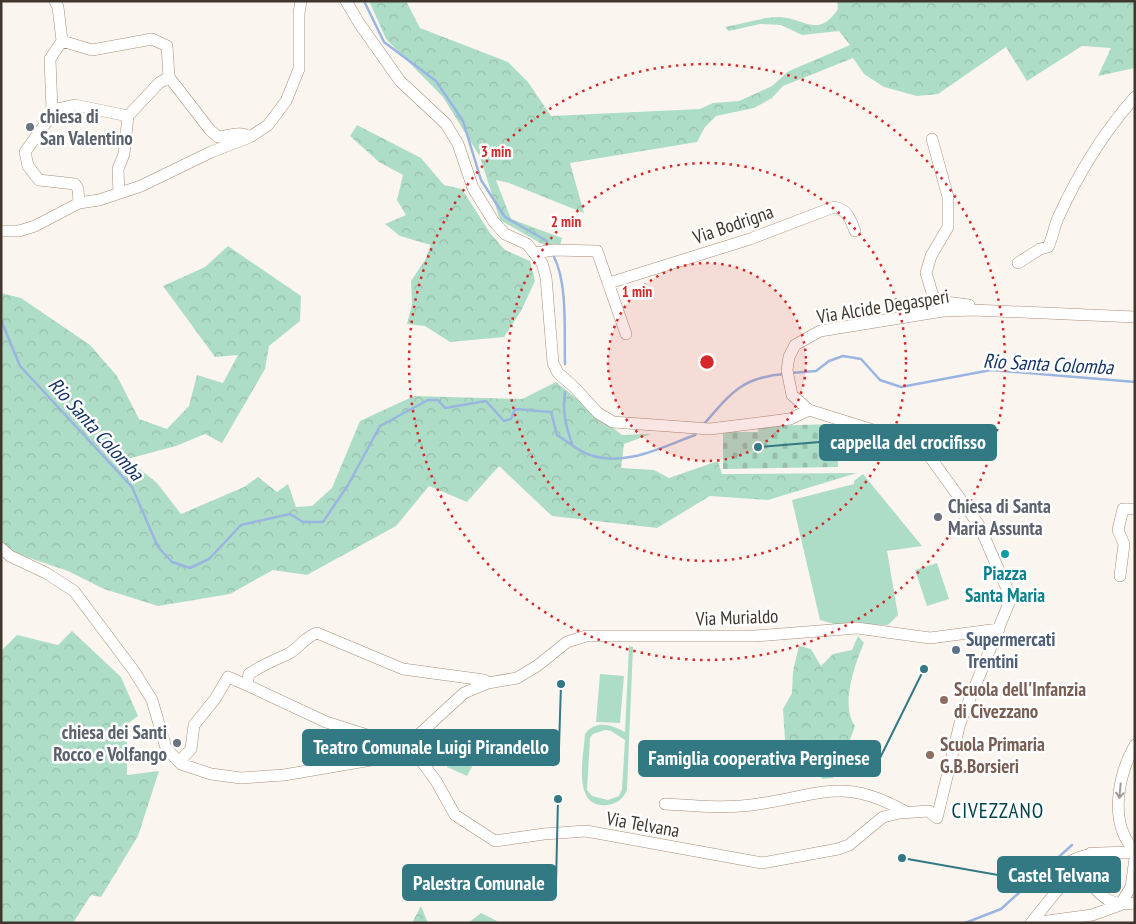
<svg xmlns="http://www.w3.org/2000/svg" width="1136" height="924" font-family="'PT Sans Narrow',sans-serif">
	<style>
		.forest { fill: url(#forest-crowns) }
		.cemetery { fill: url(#cemetery-stones) }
		.park { fill: #aeddc7; fill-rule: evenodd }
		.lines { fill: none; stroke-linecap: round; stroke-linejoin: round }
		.stream { stroke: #9ab5e0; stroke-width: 2.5 }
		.minor-casing { stroke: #a78e77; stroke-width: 12 }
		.minor { stroke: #fff; stroke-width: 11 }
		.oneway { stroke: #a09a96 }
		.ring { fill: none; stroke: #d62828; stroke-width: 2.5; stroke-dasharray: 2.5 5 }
		.worship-dot { fill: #6b7280; stroke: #fff; stroke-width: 2 }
		.culture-dot { fill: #0f9aa8; stroke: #fff; stroke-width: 2 }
		.service-dot { fill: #5c6f8a; stroke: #fff; stroke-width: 2 }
		.education-dot { fill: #8d6e63; stroke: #fff; stroke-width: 2 }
		.labels { text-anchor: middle; stroke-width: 5; stroke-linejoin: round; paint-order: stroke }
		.worship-label { font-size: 19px; font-weight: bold; fill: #5b616d; stroke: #fff; text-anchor: start }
		.street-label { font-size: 19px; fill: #41362d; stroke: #fff }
		.culture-label { font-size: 19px; font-weight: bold; fill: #0d838f; stroke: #fff }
		.service-label { font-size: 19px; font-weight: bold; fill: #4e5e75; stroke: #fff; text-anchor: start }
		.education-label { font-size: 19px; font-weight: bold; fill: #785e54; stroke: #fff; text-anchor: start }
		.water-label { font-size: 20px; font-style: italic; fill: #133467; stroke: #fff }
		.quarter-label { font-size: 21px; letter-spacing: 1px; fill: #00434a; stroke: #fff }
		.centre { fill: #d62828; stroke: #fff; stroke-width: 2.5 }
		.ring-label { font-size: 15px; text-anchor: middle; font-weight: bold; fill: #d62828; stroke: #fff; stroke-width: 5; stroke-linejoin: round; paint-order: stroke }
		.leader { fill: none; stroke: #327983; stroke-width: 2 }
		.callout-dot { fill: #327983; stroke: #fff; stroke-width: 2 }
		.callout { fill: #327983; stroke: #327983; stroke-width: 2 }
		.callout-label { font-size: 20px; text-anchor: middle; font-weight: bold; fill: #fff }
	</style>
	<defs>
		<pattern id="forest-crowns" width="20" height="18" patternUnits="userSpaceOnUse" patternTransform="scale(1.25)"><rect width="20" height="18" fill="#aeddc7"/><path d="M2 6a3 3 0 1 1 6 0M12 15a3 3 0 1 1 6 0" fill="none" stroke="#97beab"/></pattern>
		<pattern id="cemetery-stones" width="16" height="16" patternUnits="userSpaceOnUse" patternTransform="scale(1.25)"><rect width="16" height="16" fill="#aeddc7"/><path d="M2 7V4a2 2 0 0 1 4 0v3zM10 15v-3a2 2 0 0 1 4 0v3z" fill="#97beab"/></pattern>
	</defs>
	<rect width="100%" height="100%" fill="#fbf5f0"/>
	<path class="forest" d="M369,1h37l14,27 88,34 20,20 23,34 149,-7 13,-6 26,-2 33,-15 17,-15 61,-26 -11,-14 -37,4 -21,-10 -21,-1 -31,7 -4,-4c18,-3 37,-10 54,-10 26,1 39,22 59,-8l-1,-8h298v67l-37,8 13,-28 -29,-2 -55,35 -21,-34 -68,47 -21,2 -33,-9 -20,-13 -11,-16 -70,28 -11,12 -18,10 -38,8 -11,11 -8,15 -127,21 14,50 -75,-30 -13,-3 15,39 51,19 -3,12 -19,-7 -40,-23 -20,-63 -37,-60 -57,-58z
		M357,125l64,33 23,27 18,4 28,44 15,17 25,11 5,20 -14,30 -17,26 -54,5 -25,-16 -18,-2 5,-19 -1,-24 14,-21 6,-15 -31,-9 -15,-12 21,-9 -9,-15 6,-25 -24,-13 -29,-26z
		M228,246l73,50 -1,25 -31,25 -4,23 -43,74 -17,-9 -29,12 -49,13 30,24 24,31 63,-27 14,-10 19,15 11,-8 8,23 16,-1 20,-18 28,-67 54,-25 108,3 34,-17 66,53 29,-1 -27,10 -3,24 33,2 15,8 49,-17 4,13 135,-1 -89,27 -58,-4 -53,32 -105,-12 -53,-50 -32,36 -38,-16 -33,40 -89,49 -34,-5 -43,24 -72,12 -54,-17 -36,-18 -59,-20 -8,-8v-250l20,5 69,47 27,31 22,43 28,10 22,-23 8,-31 26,8 15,-28 -23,2 -52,-71 42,-19z
		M72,631l49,46 17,39 -11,8v51l32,-4 -21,65 -37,61 -10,-2 -18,28h-72v-272l16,-16 41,10z
		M858,636l6,7c-9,21 -24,62 -9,83l-14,38 -8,14 -10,1 -10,-8 -17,4 -10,-20 -3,-46 9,-16 1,-22 6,-25 12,3 10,17 12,-12 19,-4z
		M421,906l7,17h-16z
		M481,913l20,10h-33z"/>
	<path class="cemetery" d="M837,424l1,43 -115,2v-37h35v-6z"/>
	<path class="park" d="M863,474l59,72 -35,5 11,64 -10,10 -54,-1 -14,-4 -28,-120 62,-16v-3z
		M937,563l12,36 -22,7 -12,-36z
		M629,646l4,1 -6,143c-4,9 -10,14 -20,15 -36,4 -23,-50 -22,-71 11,-15 27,-9 40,-2zM605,730l6,1 14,9 -3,49 -3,7 -11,4 -16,-4 -5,-6 3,-52 3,-4z
		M600,674l24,2 -4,47 -24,-1z
		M457,736l21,10 -5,19 -6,11 -20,-9z"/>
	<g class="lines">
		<path class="stream" d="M364,1l20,41 52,39 27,40 18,59 24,37 42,24
			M554,257c14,27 10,76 11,107
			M1,320l19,46 112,121 26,60 14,15 18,6 19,-9 32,-34 49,-11 13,8h20l25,-37 32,-59 48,-26h10l7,8 41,-7 18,20 7,-2 4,-10 36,3 6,23c10,6 22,17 33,20 36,12 72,-8 105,-20l2,-3
			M791,373l25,-2 13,-10 14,-5 18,3 19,21 21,7 90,-17 144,12
			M565,392c-3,19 1,34 7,52
			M704,424c27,-31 38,-47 81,-50
			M965,923l36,-14 71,-64"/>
		<g class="minor-casing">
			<path id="minor" d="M55,1l3,6 4,34 30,9 60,-11 15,7 2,31 41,53 8,7c13,-1 20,-7 32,0
				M346,1l13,22 41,58 46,43 12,20 15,44 21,34 11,12 22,10 15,19 4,14 7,86 5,10 16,14 24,26 15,9 97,7 80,-10 19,-9
				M62,41l-12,18 2,51 -4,10 -23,32 3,14 11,14 36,4 3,5 1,14
				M52,110l23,-5 53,11
				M932,139l16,58v30l-17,29 -5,17 7,23 12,6 24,3
				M119,193l-1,-24 6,-15 4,-38 31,-33 10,-6
				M1,231h18l16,-5 44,-23 20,-3 42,-14 70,-34 39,-15 18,-12 18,-24 13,-32v-56l2,-12
				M536,253l17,-3 44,1 29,83
				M1018,263l22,-14 8,-2c5,-10 6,-20 10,-29 20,-44 45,-85 77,-121
				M609,283l141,-44 84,-32c14,3 16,12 21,24
				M1,548l9,8 36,17 28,18 60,80 18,29 14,48 15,16 30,10 30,4 43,-3 93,-16 24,-8 63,-58 24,-10 29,-5 20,-12 30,-24 19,-6h169l102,-8 73,10 69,-9
				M1120,576l4,-32 -6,-14 5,-21h12
				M488,683l-4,-3 -81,-11 -86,-36c-12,4 -18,15 -29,21 -14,6 -26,11 -39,20l-2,9 2,3 77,36 60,19 36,21 14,19 19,34 40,26 49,-7 42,-3 176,32 76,-14 11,-4 34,-28 17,-4 29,-2 8,7 23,-95 51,-125 -32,-73 -49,-68 -17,-11 -40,-16 -64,-20 -17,-15 -5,-25 2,-13 6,-12 25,-14 123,-20 30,-1 162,7
				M1135,745c-17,30 -27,79 0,106
				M179,762l12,-13 3,-24 21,-26 13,-22 21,9
				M665,804c30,2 63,5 93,0 63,-9 86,-28 148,8
				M1091,853l-3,28c16,18 22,25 47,22
				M1031,923l33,-41 -1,-17c28,-16 41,-11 72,-13
				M1033,923l59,-8 28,-10 11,-18 4,-29"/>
		</g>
		<use href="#minor" class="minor"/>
	</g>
	<defs><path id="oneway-shaft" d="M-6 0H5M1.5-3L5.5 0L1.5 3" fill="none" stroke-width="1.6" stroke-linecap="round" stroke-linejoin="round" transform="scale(1.25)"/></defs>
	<use class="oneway" href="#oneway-shaft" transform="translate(1120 791) rotate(95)"/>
	<circle cx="707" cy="362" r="99" fill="#d62828" fill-opacity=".12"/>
	<g class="ring">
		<circle cx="707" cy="362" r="99"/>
		<circle cx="707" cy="362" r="199"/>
		<circle cx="707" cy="362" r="298"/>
	</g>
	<g class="worship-dot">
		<circle cx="30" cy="127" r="5"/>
		<circle cx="938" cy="517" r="5"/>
		<circle cx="177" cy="743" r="5"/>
	</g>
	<circle class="culture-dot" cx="1005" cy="554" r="5"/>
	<circle class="service-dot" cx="956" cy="650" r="5"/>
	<g class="education-dot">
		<circle cx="944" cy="700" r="5"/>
		<circle cx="930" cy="755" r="5"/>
	</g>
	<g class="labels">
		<g class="worship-label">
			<text x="40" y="123">chiesa di<tspan x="40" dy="22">San Valentino</tspan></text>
			<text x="948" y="513">Chiesa di Santa<tspan x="948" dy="22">Maria Assunta</tspan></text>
			<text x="167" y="739" text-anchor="end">chiesa dei Santi<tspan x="167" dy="22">Rocco e Volfango</tspan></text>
		</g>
		<g class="street-label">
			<text transform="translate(733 224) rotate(-19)" y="7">Via Bodrigna</text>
			<text transform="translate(883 306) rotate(-9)" y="7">Via Alcide Degasperi</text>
			<text transform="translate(737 617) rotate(-2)" y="7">Via Murialdo</text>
			<text transform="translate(643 824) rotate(10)" y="7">Via Telvana</text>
		</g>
		<g class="culture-label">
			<text x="1005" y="580">Piazza<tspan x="1005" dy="22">Santa Maria</tspan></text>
		</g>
		<g class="service-label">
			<text x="966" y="646">Supermercati<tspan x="966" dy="22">Trentini</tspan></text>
		</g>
		<g class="education-label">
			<text x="954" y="696">Scuola dell'Infanzia<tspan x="954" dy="22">di Civezzano</tspan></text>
			<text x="940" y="751">Scuola Primaria<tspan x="940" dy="22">G.B.Borsieri</tspan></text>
		</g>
		<g class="water-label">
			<text transform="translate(1048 364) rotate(3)" y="7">Rio Santa Colomba</text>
			<text transform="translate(96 429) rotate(48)" y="7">Rio Santa Colomba</text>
		</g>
		<g class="quarter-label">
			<text x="998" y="818">CIVEZZANO</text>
		</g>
	</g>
	<circle cx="707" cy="362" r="8" class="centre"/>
	<g class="ring-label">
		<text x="496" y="157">3 min</text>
		<text x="566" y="227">2 min</text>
		<text x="637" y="297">1 min</text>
	</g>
	<path class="leader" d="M758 447L820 442M561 684L559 747M924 669L880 758M902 858L998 875M558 799L556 883"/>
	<g class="callout-dot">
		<circle cx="758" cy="447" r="5"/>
		<circle cx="561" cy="684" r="5"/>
		<circle cx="924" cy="669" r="5"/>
		<circle cx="902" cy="858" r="5"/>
		<circle cx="558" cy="799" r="5"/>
	</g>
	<g class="callout">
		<rect x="820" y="425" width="176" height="35" rx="5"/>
		<rect x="303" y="730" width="256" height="35" rx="5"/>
		<rect x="639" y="741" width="241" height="35" rx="5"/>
		<rect x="998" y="857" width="122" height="35" rx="5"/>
		<rect x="403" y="865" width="153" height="35" rx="5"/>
	</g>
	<g class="callout-label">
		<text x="908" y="449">cappella del crocifisso</text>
		<text x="431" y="754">Teatro Comunale Luigi Pirandello</text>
		<text x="759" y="765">Famiglia cooperativa Perginese</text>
		<text x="1059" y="882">Castel Telvana</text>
		<text x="479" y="890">Palestra Comunale</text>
	</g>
	<rect width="1136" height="924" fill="none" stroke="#41362d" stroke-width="5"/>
</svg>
